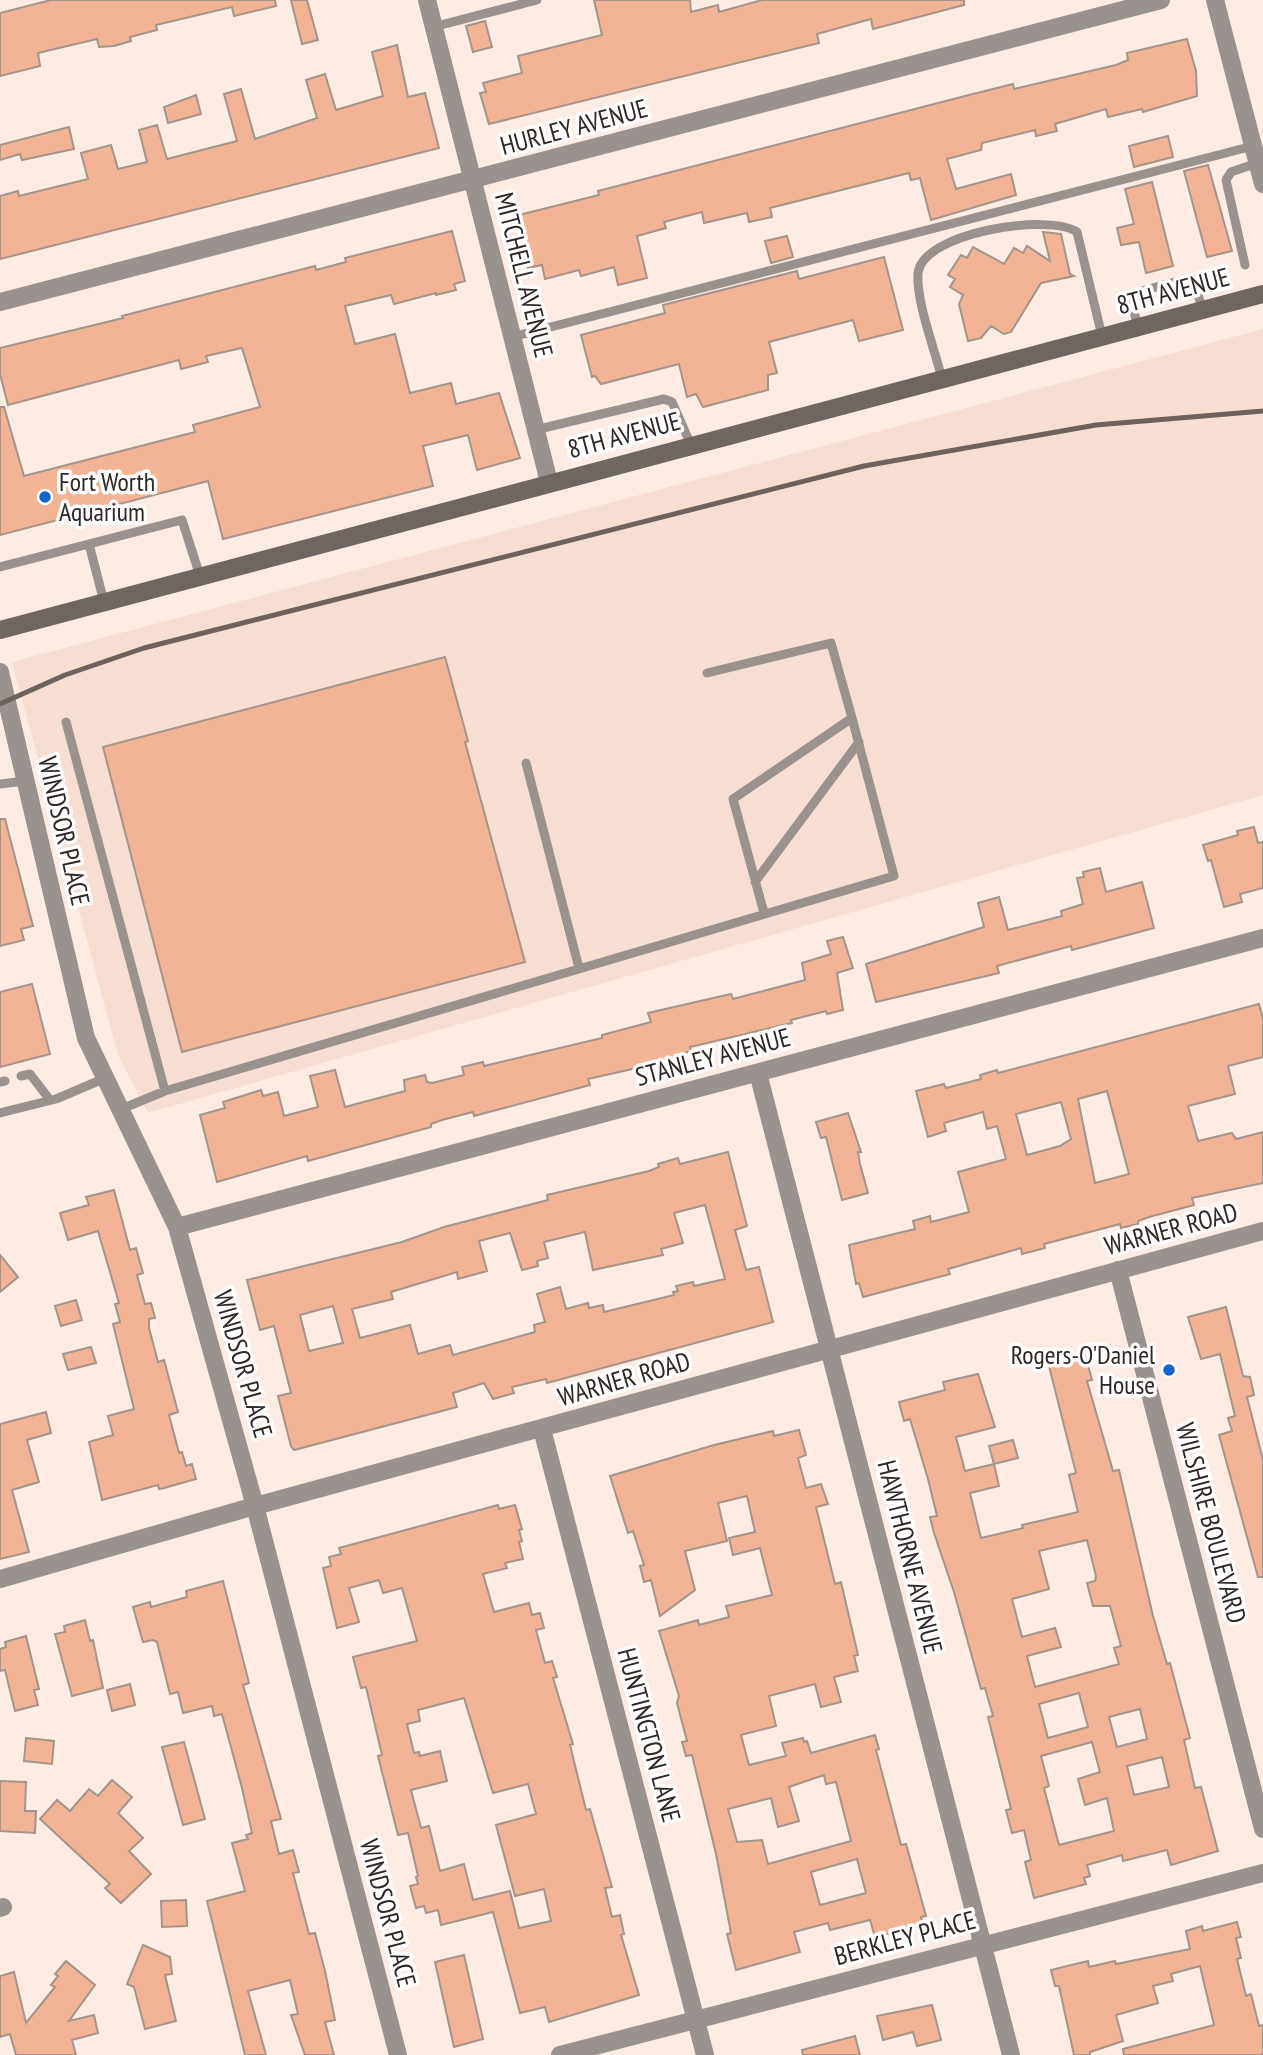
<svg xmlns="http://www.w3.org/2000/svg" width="1263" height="2055" font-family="'PT Sans Narrow',sans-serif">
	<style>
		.built { fill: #f7ded2 }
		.building { fill: #f3b495; stroke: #a4948c; stroke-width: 2; fill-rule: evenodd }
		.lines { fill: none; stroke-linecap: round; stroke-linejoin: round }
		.service { stroke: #99928e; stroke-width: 9 }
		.minor { stroke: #99928e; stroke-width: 18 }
		.secondary { stroke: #706661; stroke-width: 18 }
		.rail { stroke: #6d635e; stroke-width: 5 }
		.poi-dot { fill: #1364ce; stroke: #fff; stroke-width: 2.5 }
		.labels { text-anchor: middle; stroke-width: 7; stroke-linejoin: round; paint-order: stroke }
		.street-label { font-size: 26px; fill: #2e2724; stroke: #fff }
		.poi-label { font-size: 26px; fill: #2e2724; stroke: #fff; text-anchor: start }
	</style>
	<rect width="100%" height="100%" fill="#fdece4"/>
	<path class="built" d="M1263,329v466l-1115,318 -30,-58 -106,-393z"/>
	<path class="building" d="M51,0h224l1,6 -42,10 -2,-9 -76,18 1,5 -27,7 1,4 -17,5 -15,1 -2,-8 -59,14 2,13 -40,10v-63z
		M291,0h16l11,40 -16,4z
		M594,0h96l1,12 27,-7 1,7 43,-12h202v5l-91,24 -2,-10 -54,15 2,9 -330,81 -9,-31 6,-1 -3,-9 39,-10 -4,-17 84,-21z
		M485,21l7,26 -19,5 -7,-26z
		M1187,39l9,32 1,25 -54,16 -1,-3 -34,8 -2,-8 -51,15 2,7 -21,5 -1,-6 -53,13 -1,7 -34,9 9,30 55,-15 5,21 -85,25 -11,-42 -9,2 -2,-7 -139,35 2,9 -23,5 -2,-9 -43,10 -2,-11 -38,10 2,6 -29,8 10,42 -29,7 -4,-18 -33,9 -2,-6 -34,9 -3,-14 -14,3 -13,-51 8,-3 76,-19 -1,-4 371,-96 44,-11 1,5 102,-24 12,-5 -1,-7z
		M397,45l11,52 17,-4 14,55 -439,111v-63l18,-5 1,5 69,-17 -7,-26 30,-8 7,24 29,-7 -8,-32 18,-5 10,34 70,-18 -13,-47 17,-5 14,50 62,-21 -11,-38 19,-6 11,36 47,-14 -11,-44z
		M196,95l5,19 -33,9 -4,-16z
		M69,127l5,22 -52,11 -2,-6 -20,6v-15z
		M1168,136l5,21 -39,10 -5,-21z
		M1208,165l24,86 -25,6 -23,-86z
		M1152,182l21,84 -27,7 -7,-31 -18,3 -4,-17 17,-4 -9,-35z
		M452,231l13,50 -11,3 2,6 -20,5v-2l-42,11 -3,-9 -46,11 10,38 40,-10 15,59 41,-10 5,21 43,-11 21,65 -43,12 -9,-35 -45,11 10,40 -210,53 -15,-58 -208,54v-128h4l20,69 171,-44 -2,-7 67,-18 -18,-59 -36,8 2,6 -27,7 -2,-9 -171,45 -8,-31v-26l123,-30 -1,-2 193,-50 1,4 30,-8 -1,-4z
		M1043,232l18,2 9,40 4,2 -33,7 -30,49 -7,2 -13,-8 -10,12 -13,3 -9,-37 4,-9 -13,-8 5,-8 -7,-4 13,-20 6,3 6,-11 31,17 10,-16 9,5 4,-7 23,15z
		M787,236l6,21 -22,6 -6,-22z
		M884,257l19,73 -44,11 -6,-21 -84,22 8,31 -9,2v15l-65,17 -7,-13 -9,3 -8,-33 -78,20 -6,-8 -3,1 -11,-42 84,-22 -2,-8 134,-34 2,8z
		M445,657l23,84 -3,1 60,220 -343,90 -79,-305z
		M0,819h5l28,107 -12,3 3,11 -24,6z
		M1254,827l4,16 5,-1v46l-23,6 2,8 -18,5 -13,-47 -3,1 -5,-16 35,-10 -1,-4z
		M1100,868l6,24 36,-10 12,46 -82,22 -1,-4 -74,20 2,7 -123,29 -10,-38 118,-37 -6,-24 21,-6 9,33 54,-14 -1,-5 22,-7 -6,-26 7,-1 -1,-5z
		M843,937l10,31 -16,5 6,37 -16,4 -1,-3 -35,9 1,3 -102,24 1,4 -15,4 1,4 -89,20 2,6 -116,31 -1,-4 -31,8 -11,4v3l-123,34 -1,-5 -90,26 -17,-67 25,-7 -2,-6 38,-12 2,6 15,-4 6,24 34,-9 -8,-31 25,-6 10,37 60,-16 -1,-11 21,-5 2,7 5,1 32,-8 -2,-8 21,-5 1,4 118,-28v-3l49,-13 -3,-9 83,-19 2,5 72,-19 -3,-17 29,-9 -4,-13z
		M32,984l18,70 -50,13v-75z
		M1259,1004l4,15v38l-35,9 7,28 -47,12 10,35 34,-8 4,6 27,-7v51l-71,15 2,7 -45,12 -11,4v3l-17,4 -1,-4 -76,20 1,4 -23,6 -1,-6 -73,21 2,5 -87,23 -4,-14 -3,1 -7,-39 66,-16 -2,-8 17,-5 1,6 38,-10 -11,-40 48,-13 -9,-33 -10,3 -4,-17 -39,11 2,8 -18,6 -12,-46 28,-7 2,4 35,-9 -1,-4 17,-5 1,3zM1107,1091l22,83 -34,9 -17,-84zM1061,1102l10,37 -11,7 -33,9 -11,-41z
		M848,1113l13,39h-3l2,12 8,29 -26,7 -16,-63 -5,1 -5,-16z
		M728,1152l19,74 -12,4 11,40 13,-3 14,55 -226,61 -1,-4 -34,8 2,6 -21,6 -9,-16 -31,10 4,14 -163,43 -3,-4 -13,-50 13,-3 -17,-67 -14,4 -13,-50 155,-38 42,-15 104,-27 -1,-5 102,-24 10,-4 -1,-3 20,-6 2,6zM705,1205l20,74 -31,7 -1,-4 -17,4 2,5 -5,1 1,3 -70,17 -1,-7 -14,3 -1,-5 -22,6 -6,-22 -23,7 8,28 -11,3 1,7 -82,23 -3,-10 -32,9 -8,-29 -50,13 -8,-29 41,-10 -2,-7 66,-20 1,7 29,-8 -8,-30 31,-8 12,37 16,-4 -1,-5 11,-3 -4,-16 41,-10 8,38 70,-15 -2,-6 22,-6 -9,-30zM333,1306l10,37 -34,8 -9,-36z
		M114,1190l16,60 6,-2 7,25 -6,2 8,29 6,-1 4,15 -6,1v9l9,34 6,-2 14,52 -9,3 10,38 3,-1 4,14 6,-2 4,15 -32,9 -5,1 -1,-4 -56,15 -13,-58 24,-7 -5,-19 26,-7 -21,-85 7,-2 -5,-18 4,-1 -21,-72 -30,9 -8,-27 29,-8 -3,-8z
		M0,1255l18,22 -18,15z
		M76,1300l6,20 -21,6 -6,-20z
		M1226,1307l17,69 7,1 4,18 -7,2 16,63v117h-5l-39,-142 13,-4 -4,-13 7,-2 -15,-62 -19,5 -13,-42z
		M91,1347l5,16 -28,7 -5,-16z
		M1085,1354l7,26 -5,1 26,90 6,-1 34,146 14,48 3,-1 20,75 -6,2 11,48 6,-1 17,64 -47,14 -4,-15 -44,11 -1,-6 -35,10 3,11 -6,2 2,6 -52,14 -9,-36 6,-2 -7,-30 -12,3 -6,-23 5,-1 -23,-92 5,-1 -8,-28 -4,1 -27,-97 -20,-59 -4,-16 7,-1 -9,-37 -18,-60 -6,2 -5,-19 46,-12 -2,-8 35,-8 17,53 -39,10 9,34 29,-7 5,22 -29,7 11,45 42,-10 -1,-3 56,-13 -9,-37 7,-2 -28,-111zM1087,1540l9,36 -1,5 -8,2 6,23h17l11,40 -7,2 5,16 -84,23 -8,-31 34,-9 -6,-19 -33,9 -10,-38 37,-10 -10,-38zM1079,1693l9,34 -40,11 -9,-34zM1140,1709l7,30 -30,8 -8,-30zM1092,1742l8,30 -22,7 7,26 22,-7 7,33 -55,14 -15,-57 5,-2 -8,-30zM1162,1757l7,30 -35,8 -7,-29z
		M46,1412l5,21 -24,7 12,42 -27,8 17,62 -29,7v-135z
		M799,1430l7,25 -8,3 8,30 15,-4 7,20 -12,3 19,77 6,-2 17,73 -4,1 4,15 -24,6 7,25 -20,5 -6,-23 -46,12 7,30 -35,9 8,30 37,-9 -4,-13 21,-5 1,4 3,-1 4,12 64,-18 4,14 -3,1 25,95 5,-1 20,72 -5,1 2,8 -48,12 -5,-17 -40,10 -2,-7 -34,9 6,20 -64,18 -9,-36 4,-1 -15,-79 -24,-99 -6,1 -4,-14 5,-1 -10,-38 2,-7 -20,-65 39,-11 1,5 30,-8 -3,-11 46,-11 -12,-47 -27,7 -4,-17 26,-6 -8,-36 -29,7 9,38 -42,10 10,39 -35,26 -9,-36 -7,2 -4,-16 4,-1 -11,-34 -5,2 -18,-57 104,-31 59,-14 1,5zM824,1775l2,9 10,-2 15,59 -83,23 -6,-24 -25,2 -9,-33 43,-11 7,29 21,-6 -10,-34zM857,1859l9,34 -46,12 -9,-33z
		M1013,1440l5,18 -24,6 -5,-18z
		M498,1505l1,4 16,-4 7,24 -3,1 3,11 -3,1 4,17 -18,4 2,5 -24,6 11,38 35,-9 3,12 8,-2 4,15 -8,2 9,33 7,-2 5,16 -4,1 20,66 -3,1 16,65 4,-1 22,78 -7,1 7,29 8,-2 4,19 -3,1 18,60 -90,27 -4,-15 -25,6 -27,-101 -52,13 -3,-15 -12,3 -2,-7 -8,2 -6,-22 8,-2 -2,-7 2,-1 -10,-43 -10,2 -20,-79 4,-1 -16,-68 -5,1 -8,-31 64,-16 -15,-53 -19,5 -4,-13 -30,8 10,34 -22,6 -14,-60 8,-2 -2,-9 12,-3 -2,-6zM464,1698l29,95 35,-9 8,30 -40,11 19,71 29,-7 7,32 -32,7 -9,-37 -37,9 -9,-36 -24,7 -11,-45 -8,2 -10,-38 36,-9 -7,-30 -20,5 -1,-4 -5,1 -7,-29 13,-3 -2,-11z
		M223,1581l26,102 -6,2 38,134 -10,2 8,33 14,-4 6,22 -6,1 16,61 6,-1 10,38 10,49 -10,2 9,33h-29l-14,-40 7,-1 -8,-34 -42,11 18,64h-21l-38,-154 38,-10 -13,-48 16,-4 -2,-4 6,-2 -10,-45 -20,-74 -8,2 -2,-10 -29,7 -5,-21 -8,2 -13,-52 -4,-2 -10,2 -10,-35 17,-5 1,5 36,-10 -1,-6z
		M85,1620l5,21 3,-1 10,48 -31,8 -17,-62 10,-2 -1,-6z
		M26,1636l13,53 -5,1 4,15 -23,6 -10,-41 -5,1v-22l6,-2 -1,-5z
		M130,1684l5,21 -23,6 -5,-21z
		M26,1738l28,3 -2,23 -28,-3z
		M184,1742l21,77 -22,6 -21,-78z
		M112,1780l20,17 -14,16 25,25 -14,13 22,23 -30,29 -16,-15 5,-4 -70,-65 17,-19 13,11 19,-22 9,7z
		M0,1781l26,1 -1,29h11l-1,22 -35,-2z
		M186,1900l1,26 -25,1 -1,-26z
		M1237,1922l4,15 -5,1 5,20 -4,1 9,37 5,-2 8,32 4,-1v30h-139l-1,-6 91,-24 -14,-59 -29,8 2,7 -20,5 5,17 -42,12 7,26 -33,11v3h-16l-15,-69h-4l-4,-16 37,-9 1,6 26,-6 1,3 74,-15 -4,-18 16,-5 1,5z
		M143,1945l27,12 2,17 -7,1 11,46 -31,8 -11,-42 -7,-3z
		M464,1955l19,84 -29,8 -19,-85z
		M66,1961l29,24 -26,36 25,-6 4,18 -26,7 4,15h-60l-6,-21 -10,3v-61l14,-4 12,51 29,-36 -4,-2 7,-9 -3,-2z
		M932,2005l9,35 -24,6 -4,-14 -30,8 -6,-24z
		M855,2036l5,19h-57l-1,-5z"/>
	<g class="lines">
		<path class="service" d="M433,27l104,-27
			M1245,265l-19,-85 5,-8 26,-9
			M1138,327l-7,-27 3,-7 52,-14 8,4 9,27
			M512,337l741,-191
			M942,379c-7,-29 -26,-77 -24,-106 5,-41 131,-60 159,-41l25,104
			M535,430l129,-31 8,3 19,43
			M89,544l15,58
			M0,567l182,-47 18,56
			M707,673l124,-30 21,75 -119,81 31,114
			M66,722l99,369
			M526,763l53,205
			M0,784l25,-3
			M755,882l104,-140
			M21,1076l9,-2 20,26
			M0,1082l5,-1
			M119,1110l46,-19 729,-215 -42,-158
			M0,1113l56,-14 47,-20"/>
		<path class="minor" d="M427,0l122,482
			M1215,0l48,184
			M0,302l1161,-302
			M0,672l86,366 91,189 78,279 143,549
			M758,1073l253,982
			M177,1227l1086,-289
			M1118,1270l145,559
			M542,1429l163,626
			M0,1579l255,-73 1008,-275
			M0,1908l3,-1
			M560,2055l703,-182"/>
		<path class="secondary" d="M0,630l1263,-336"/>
		<path class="rail" d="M0,704l65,-29 79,-27 720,-182 232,-41 167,-14"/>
	</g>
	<g class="poi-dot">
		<circle cx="45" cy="497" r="7"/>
		<circle cx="1169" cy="1370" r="7"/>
	</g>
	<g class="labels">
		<g class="street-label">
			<text transform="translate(574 127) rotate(-15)" y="9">HURLEY AVENUE</text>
			<text transform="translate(524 275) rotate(76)" y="9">MITCHELL AVENUE</text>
			<text transform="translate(1173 291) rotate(-15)" y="9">8TH AVENUE</text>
			<text transform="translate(624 435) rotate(-15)" y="9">8TH AVENUE</text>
			<text transform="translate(64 831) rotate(77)" y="9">WINDSOR PLACE</text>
			<text transform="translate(713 1057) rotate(-15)" y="9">STANLEY AVENUE</text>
			<text transform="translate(1171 1229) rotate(-15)" y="9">WARNER ROAD</text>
			<text transform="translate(243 1364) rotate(74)" y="9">WINDSOR PLACE</text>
			<text transform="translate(624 1379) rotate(-16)" y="9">WARNER ROAD</text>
			<text transform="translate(1211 1523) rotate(75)" y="9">WILSHIRE BOULEVARD</text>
			<text transform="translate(910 1557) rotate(76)" y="9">HAWTHORNE AVENUE</text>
			<text transform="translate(649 1735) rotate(75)" y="9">HUNTINGTON LANE</text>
			<text transform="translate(388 1913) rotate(75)" y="9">WINDSOR PLACE</text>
			<text transform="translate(905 1938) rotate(-15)" y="9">BERKLEY PLACE</text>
		</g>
		<g class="poi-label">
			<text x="59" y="491">Fort Worth<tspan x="59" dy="30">Aquarium</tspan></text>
			<text x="1155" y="1364" text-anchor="end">Rogers-O'Daniel<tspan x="1155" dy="30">House</tspan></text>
		</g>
	</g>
</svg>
